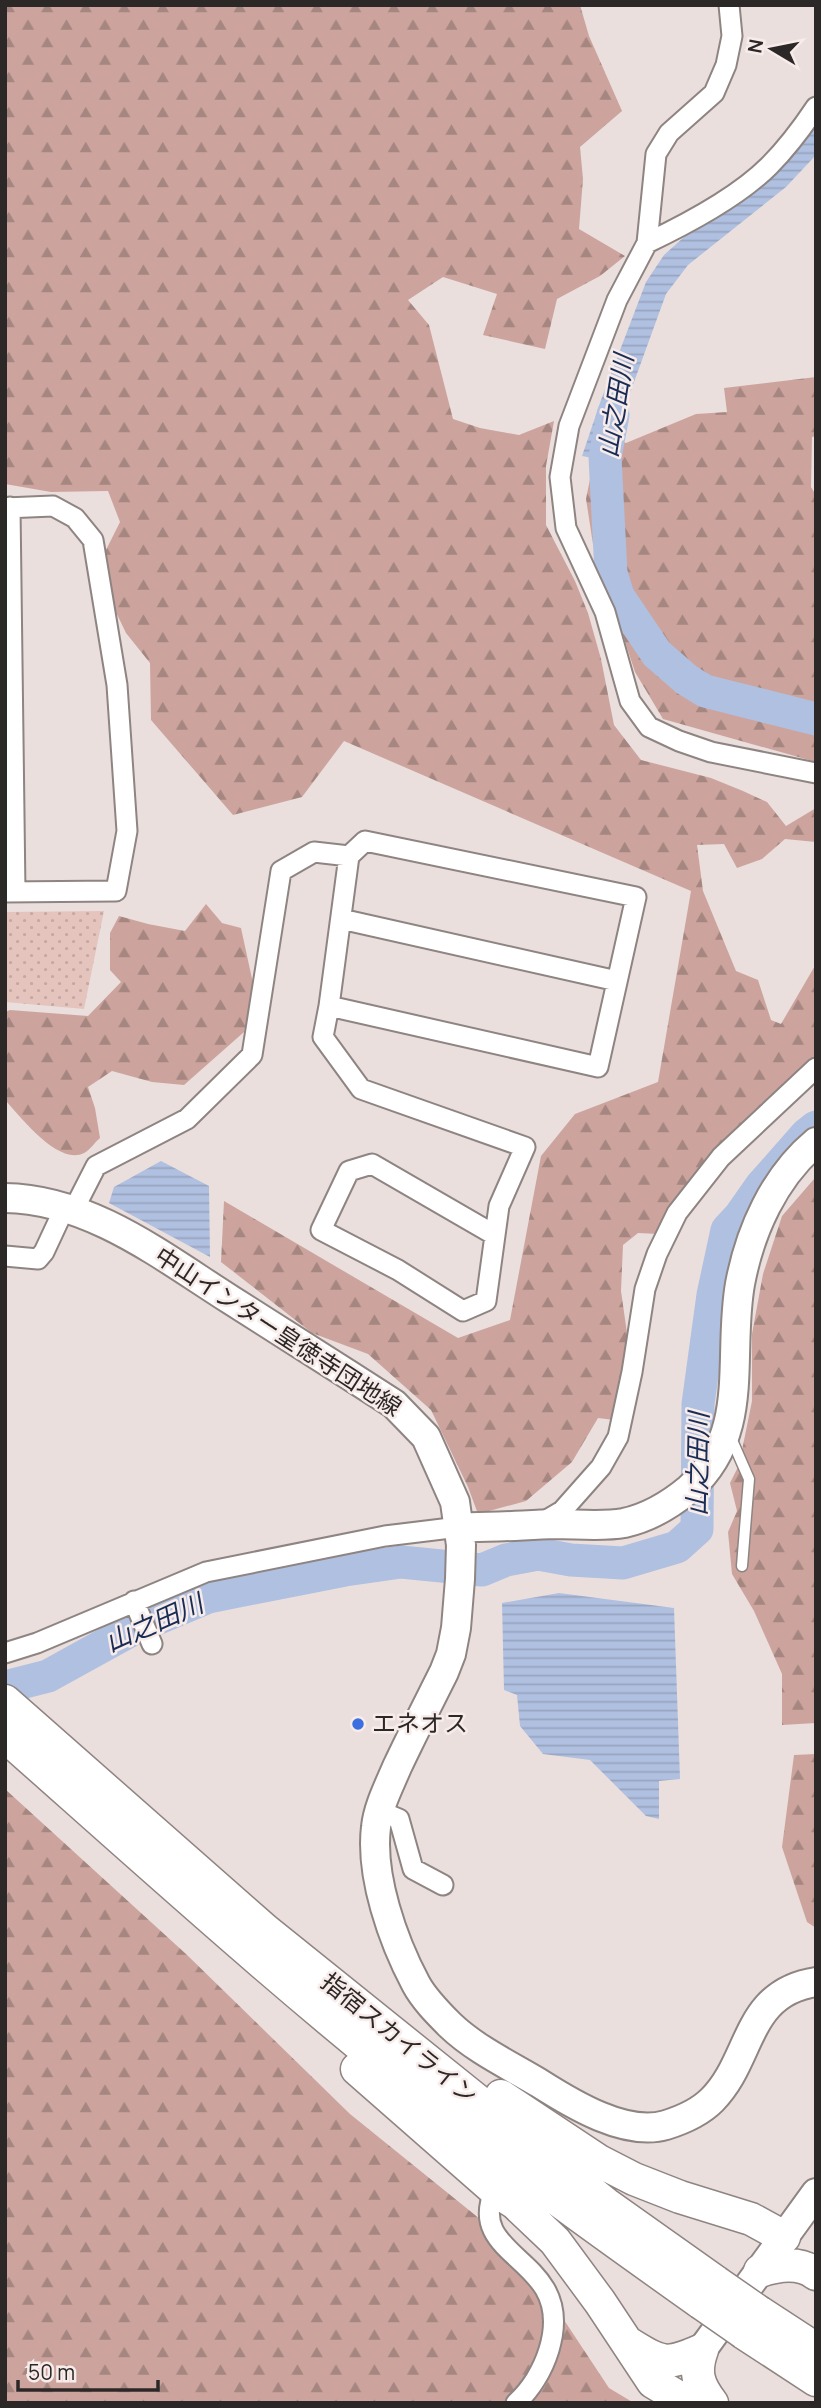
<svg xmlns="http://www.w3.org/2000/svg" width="821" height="2408" font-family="Manrope,'Noto Sans JP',sans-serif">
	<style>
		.forest { fill: url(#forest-firs) }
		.park { fill: url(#park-dots) }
		.water { fill: url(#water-rules) }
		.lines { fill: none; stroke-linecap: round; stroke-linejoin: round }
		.river { stroke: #b0c0e0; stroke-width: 33 }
		.lane-casing { stroke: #8e8482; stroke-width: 13 }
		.street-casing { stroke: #8e8482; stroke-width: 23 }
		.secondary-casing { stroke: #8e8482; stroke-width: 32 }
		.primary-casing { stroke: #8e8482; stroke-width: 35 }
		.lane { stroke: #fff; stroke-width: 10 }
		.street { stroke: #fff; stroke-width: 19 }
		.secondary { stroke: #fff; stroke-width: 28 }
		.primary { stroke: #fff; stroke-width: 32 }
		.primary-bridge-casing { stroke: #8e8482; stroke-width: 35; stroke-linecap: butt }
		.primary-bridge { stroke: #fff; stroke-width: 32 }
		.poi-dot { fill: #3c70e0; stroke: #f7ecea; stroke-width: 2.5 }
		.labels { text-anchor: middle; stroke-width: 5; stroke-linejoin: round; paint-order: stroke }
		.street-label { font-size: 24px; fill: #2c2827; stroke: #f7ecea }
		.poi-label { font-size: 24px; fill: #2c2827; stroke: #f7ecea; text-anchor: start }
		.water-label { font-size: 26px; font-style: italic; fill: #192c55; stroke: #f7ecea }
	</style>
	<defs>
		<pattern id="forest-firs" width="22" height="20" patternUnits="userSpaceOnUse" patternTransform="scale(1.75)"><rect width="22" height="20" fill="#cca49d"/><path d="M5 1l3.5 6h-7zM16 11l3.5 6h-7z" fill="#a68680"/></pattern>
		<pattern id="park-dots" width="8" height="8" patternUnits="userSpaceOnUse" patternTransform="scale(1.75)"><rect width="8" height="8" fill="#e5c4be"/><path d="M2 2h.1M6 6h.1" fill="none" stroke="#c5a8a3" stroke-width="1.8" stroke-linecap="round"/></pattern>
		<pattern id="water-rules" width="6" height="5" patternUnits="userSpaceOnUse" patternTransform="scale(1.75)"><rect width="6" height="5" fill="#b0c0e0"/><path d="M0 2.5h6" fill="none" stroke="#98a5c0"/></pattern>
	</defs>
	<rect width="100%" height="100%" fill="#eadfdd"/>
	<path class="forest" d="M5,5h575l9,31 33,75 -42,36 3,32 -4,50 46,27 -25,20 -43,23 -12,50 -62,-14 14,-41 -54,-17 -35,23 21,25 24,94 27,9 39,7 35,-14 -8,45v59l29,56 13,32 13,46 13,66 27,35 70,18 32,13 24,11 19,24 30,-18v34l-31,-3 -23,20 -25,9 -13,-24 -27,1 6,46 33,80 22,9 13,40 10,4 35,-60v98l-7,10 -112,98 -39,64 -20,-1 -15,12 -2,46 9,63 -8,67 -24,-3 -26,44 -46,39 -48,13 -10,-27 -37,-77 -63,-56 -56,-21 -91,-71 3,-61 234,137 52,-18 31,-164 34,-42 83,-32 33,-191 -347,-150 -42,56 -69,18 -82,-95 -1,-57 -24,-30 -13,-27 -9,-52 16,-32 -12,-31 -57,1 -46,-8z
		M816,377v59l-4,1 -1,50 5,8v267l-153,-43 -28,-47 -42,-128 -7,-45 13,-65 27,9 70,-29 31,-2 -3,-24z
		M206,904l16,19 19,5 13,60 -10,44 -60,53 -32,-3 -40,-11 -24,16 7,21 5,30c-5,4 -10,12 -16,15 -26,13 -63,-36 -79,-53v-88l5,-2 78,6 33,-34 -11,-12v-37l9,-17 29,8 37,7z
		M814,1179l2,1v543l-34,2v-51l-28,-63 -22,-37 -4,-42 9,-21 -7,-28 9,-18 13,-64v-67l11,-60 19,-58z
		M816,1754v174l-9,-6 -25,-75 12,-92z
		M5,1789l181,165 164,160 167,135 92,139 25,15h-629z"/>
	<path class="park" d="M104,911l-20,98 -79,-7v-90z"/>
	<path class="water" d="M816,119v36l-30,32 -98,78 -22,29 -40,110 -17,57 -27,-5 19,-56 45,-118 18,-27z
		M161,1161l48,25 1,71 -101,-54 5,-16z
		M559,1593l115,15 6,171 -21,2v38l-13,-3 -56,-56 -47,-6 -23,-28 -3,-31 -13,-5 -2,-87z"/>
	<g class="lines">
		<path class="river" d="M613,415l-8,42 6,116 7,23 39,58 30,26 18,11 111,28
			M5,1687l43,-11 87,-48 73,-31 137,-27 56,-8 81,8 24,-10 32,-6 33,6 52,3 54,-16 20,-18 1,-125 15,-109 14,-65 13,-14 21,-30 45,-51 10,-8"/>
		<g class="lane-casing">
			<path id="lane" d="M731,1438l18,41 -7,87"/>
		</g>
		<g class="street-casing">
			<path id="street" d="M729,5l3,31 -6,29 -12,28 -45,40 -13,21 -9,89 -30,57 -48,126 -9,51 6,51 39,84 25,89 19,26 30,14 32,11 105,21
				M647,243c40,-19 91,-46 122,-77 18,-18 33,-38 47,-59
				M10,507l5,385
				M5,508l48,-2 22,12 18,22 24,145 10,146 -11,60 -111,1
				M341,919l276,62
				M329,1006l20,-150
				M74,1209l22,-43 91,-47 65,-64 29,-184 33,-19 35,4 16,-15 271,56 -38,170 -269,-61 -6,31 38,52 164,58 -26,59 -13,95 -23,10 -65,-41 -77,-40 28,-59 23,-7 121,70
				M5,1256l33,3 6,-7 21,-45
				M540,1524l22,-13 39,-44 17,-30 14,-65 13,-83 12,-35 20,-41 44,-56 95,-89
				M134,1601l18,43
				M5,1653l32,-10 169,-71 179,-36 74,-9
				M380,1811l19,8 14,50 30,16
				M495,2190c-23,50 29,63 50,99 21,36 -1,89 -29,114"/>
		</g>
		<g class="secondary-casing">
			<path id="secondary" d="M5,1198c85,1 158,59 226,102 55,35 109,69 163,104l32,33 29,65 6,43 -1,34 -4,49 -5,26 -7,18c-16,32 -32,63 -47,95 -8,19 -19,40 -21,60 -6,49 17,114 40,157 8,15 22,29 34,41 25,24 59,40 89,58 33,21 87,54 127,42 16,-5 35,-14 46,-25 41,-41 32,-107 104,-118
				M459,1527c32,1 64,-2 96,-3 22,0 47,3 69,-1 23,-5 47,-19 65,-34 63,-56 38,-132 51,-205 10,-53 34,-107 76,-142
				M702,2350l114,-157"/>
		</g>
		<g class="primary-casing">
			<path id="primary" d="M5,1701l260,229 341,274 110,78
				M5,1736c148,131 294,264 449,385 81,64 164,123 247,182
				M357,2069l138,121 20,13 40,38 45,61 53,80 35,21
				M501,2096l98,65 35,18 46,18 71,22 33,18
				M760,2271c18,-6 39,-10 56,3
				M759,2312l57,37
				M744,2333l72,47
				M630,2344c32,20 36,22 72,6
				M702,2350c-8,22 -4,35 10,53"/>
		</g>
		<use href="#lane" class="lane"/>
		<use href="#street" class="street"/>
		<use href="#secondary" class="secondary"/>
		<use href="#primary" class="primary"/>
		<g class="primary-bridge-casing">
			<path id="primary-bridge" d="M716,2282l43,30
				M701,2303l43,30"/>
		</g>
		<use href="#primary-bridge" class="primary-bridge"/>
	</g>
	<circle class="poi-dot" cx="358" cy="1724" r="7"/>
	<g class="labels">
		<g class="street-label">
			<text transform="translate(278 1332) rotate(33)" y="8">中山インター皇徳寺団地線</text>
			<text transform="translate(399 2039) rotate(39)" y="8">指宿スカイライン</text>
		</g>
		<g class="poi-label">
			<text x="372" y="1732">エネオス</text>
		</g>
		<g class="water-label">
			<text transform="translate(616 406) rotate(-81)" y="9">山之田川</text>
			<text transform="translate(698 1464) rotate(-89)" y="9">山之田川</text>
			<text transform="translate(154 1623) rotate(-24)" y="9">山之田川</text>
		</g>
	</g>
	<rect width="821" height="2408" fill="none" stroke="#2c2827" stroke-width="14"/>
	<g transform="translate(772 49) rotate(280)" stroke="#f7ecea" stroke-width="5" paint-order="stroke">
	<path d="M0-5L12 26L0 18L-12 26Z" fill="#2c2827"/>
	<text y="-10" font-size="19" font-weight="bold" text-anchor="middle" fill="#2c2827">N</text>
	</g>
	<path d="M18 2380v10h140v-10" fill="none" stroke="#2c2827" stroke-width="3.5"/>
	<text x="28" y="2380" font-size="21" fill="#2c2827" stroke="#f7ecea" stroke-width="5" paint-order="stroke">50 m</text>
</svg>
